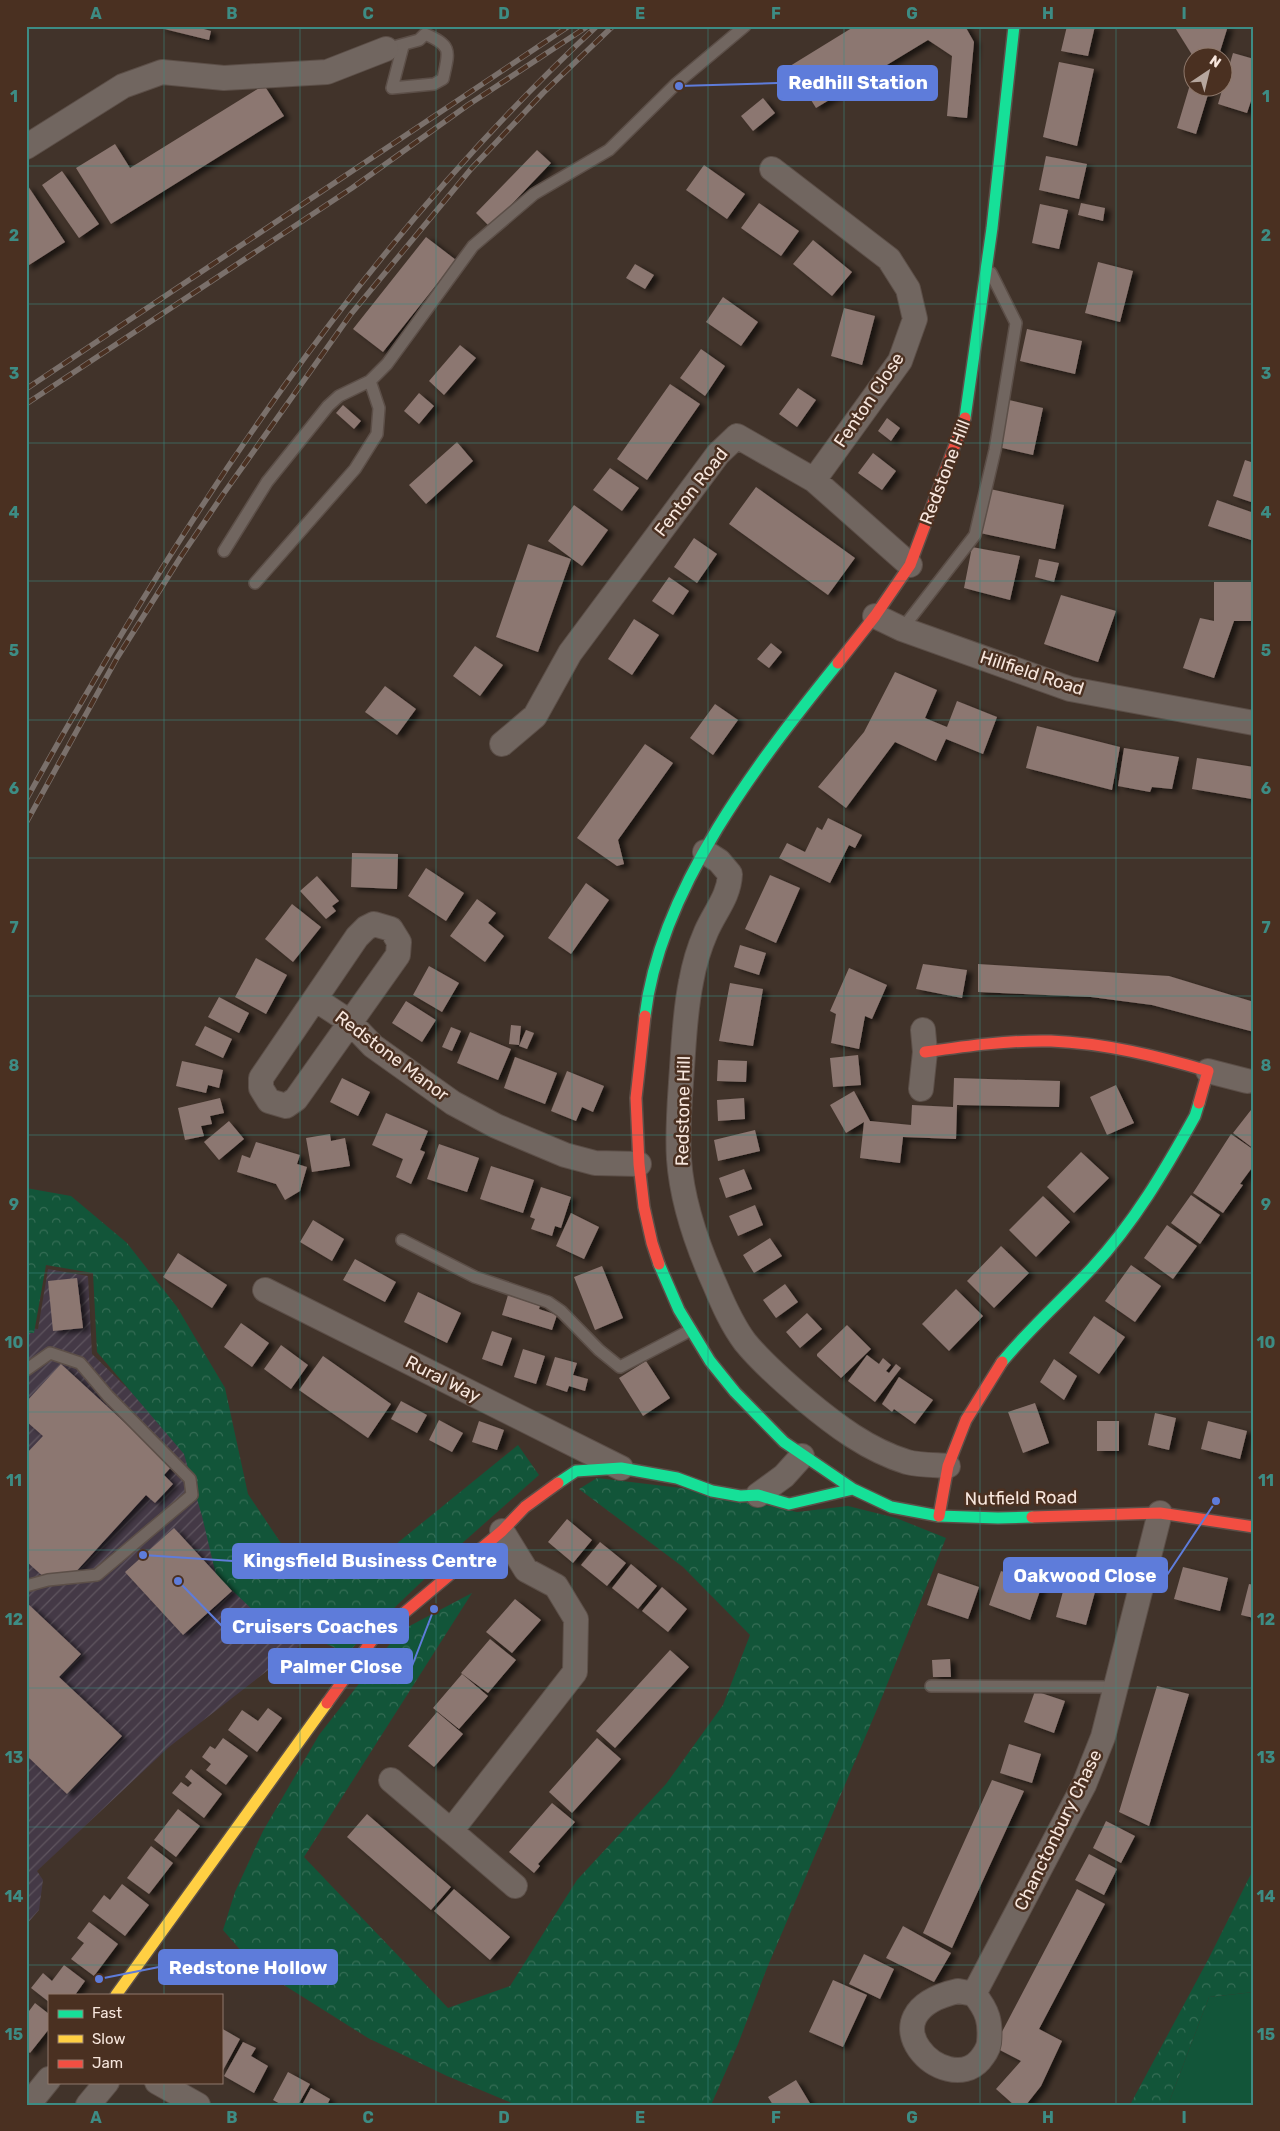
<svg xmlns="http://www.w3.org/2000/svg" width="1280" height="2131" font-family="Rubik,sans-serif">
	<style>
		.industrial { fill: url(#industrial-furrows) }
		.grass { fill: #125539 }
		.forest { fill: url(#forest-crowns) }
		.building { fill: #8c7771; filter: url(#shadow) }
		.lines { fill: none; stroke-linecap: round; stroke-linejoin: round }
		.lane-casing { stroke: #5c4f48; stroke-width: 14 }
		.street-casing { stroke: #5c4f48; stroke-width: 26 }
		.fast-casing { stroke: #5c4f48; stroke-width: 14 }
		.slow-casing { stroke: #5c4f48; stroke-width: 14 }
		.jam-casing { stroke: #5c4f48; stroke-width: 14 }
		.lane { stroke: #716660; stroke-width: 11 }
		.street { stroke: #716660; stroke-width: 24 }
		.fast { stroke: #16e098; stroke-width: 11 }
		.slow { stroke: #ffcf43; stroke-width: 11 }
		.jam { stroke: #f24e42; stroke-width: 11 }
		.rail-casing { stroke: #7a706b; stroke-width: 5.5 }
		.rail { stroke: #4a3021; stroke-width: 4; stroke-dasharray: 11; stroke-linecap: butt }
		.grid { fill: none; stroke: #3d8c84; stroke-width: 1; stroke-opacity: 0.55 }
		.labels { text-anchor: middle; stroke-width: 5; stroke-linejoin: round; paint-order: stroke }
		.street-label { font-size: 18px; fill: #f7e6dd; stroke: #4a3021 }
		.leader { fill: none; stroke: #5e7cda; stroke-width: 2 }
		.callout-dot { fill: #5e7cda; stroke: #4a3021; stroke-width: 2 }
		.callout { fill: #5e7cda; stroke: #5e7cda; stroke-width: 2 }
		.callout-label { font-size: 19px; text-anchor: middle; font-weight: bold; fill: #fff }
		.neatline { fill: none; stroke: #3d8c84; stroke-width: 2 }
		.grid-label { font-size: 16px; text-anchor: middle; font-weight: bold; fill: #3d8c84 }
	</style>
	<defs>
		<pattern id="industrial-furrows" width="10" height="10" patternUnits="userSpaceOnUse" patternTransform="scale(1.25)"><rect width="10" height="10" fill="#443946"/><path d="M-1 1l2-2M0 10L10 0M9 11l2-2" fill="none" stroke="#605660"/></pattern>
		<pattern id="forest-crowns" width="20" height="18" patternUnits="userSpaceOnUse" patternTransform="scale(1.25)"><rect width="20" height="18" fill="#125539"/><path d="M2 6a3 3 0 1 1 6 0M12 15a3 3 0 1 1 6 0" fill="none" stroke="#356d55"/></pattern>
		<filter id="shadow"><feDropShadow dx="5.5" dy="3" stdDeviation="2.5" flood-color="#0009"/></filter>
	</defs>
	<rect width="100%" height="100%" fill="#41332a"/>
	<path class="industrial" d="M48,1269l40,7 4,78 121,117 94,169 -138,107 -132,124 6,9 -4,30 -13,15v-597l12,1z"/>
	<path class="grass" d="M1254,1992v113h-86l41,-108z"/>
	<path class="forest" d="M26,1188l45,8 56,47 50,64 48,81 23,106 47,70 63,11 160,-130 21,30 -80,71 -112,107 -91,-40 -40,-38 -14,-59 -18,-62 -87,-102 -4,-79 -47,-8 -12,68h-8z
		M597,1478l101,12 99,22 51,-6 48,12 50,20 -68,169 -111,261 -29,76 -27,61 -197,-1 -67,-28 -79,-38 -92,-58 -34,-28 -19,-22 12,-38 28,-61 56,-96 81,-104 72,-38 -168,264 144,151 62,-22 67,-106 89,-96 57,-79 27,-70 -67,-68 -104,-78z
		M1254,1868v124l-45,5 -41,108h-38l80,-149z"/>
	<path class="building" d="M161,26h32l18,5 -2,9 -49,-12z
		M855,26h110l9,16 -7,76 -20,-2 5,-60 -24,-16 -112,68 -26,-42z
		M1067,26h28l-7,30 -27,-5z
		M1174,26h54l-10,32h-24z
		M1233,53l21,6v33l-7,21 -29,-9z
		M1059,62l35,7 -17,77 -34,-9z
		M1192,78v10h18l-14,46 -19,-6z
		M264,85l20,31 -173,108 -35,-56 39,-24 15,24z
		M763,98l12,15 -22,18 -12,-15z
		M537,150l14,13 -61,64 -14,-14z
		M1046,156l41,8 -8,35 -40,-9z
		M704,165l41,29 -18,25 -41,-29z
		M62,171l37,53 -20,14 -37,-53z
		M28,186l37,56 -39,25v-80z
		M759,203l40,28 -18,25 -40,-28z
		M1081,203l24,5 -2,13 -25,-6z
		M1040,204l28,6 -9,39 -27,-6z
		M426,237l30,23 -73,92 -30,-23z
		M813,240l39,32 -20,24 -39,-32z
		M1098,262l35,9 -13,51 -35,-9z
		M635,264l19,11 -9,14 -19,-11z
		M723,297l35,25 -17,24 -35,-24z
		M844,308l31,8 -13,49 -31,-9z
		M1027,329l55,12 -7,33 -55,-13z
		M460,345l16,13 -32,37 -15,-14z
		M701,349l24,17 -20,30 -25,-18z
		M670,384l30,20 -53,76 -30,-21z
		M798,388l18,12 -19,27 -18,-13z
		M419,393l15,13 -15,18 -15,-13z
		M1009,400l34,8 -10,47 -35,-8z
		M343,405l18,16 -7,8 -18,-16z
		M887,418l13,10 -9,13 -13,-10z
		M457,442l16,19 -47,43 -17,-19z
		M873,453l23,18 -14,19 -24,-17z
		M1245,460l9,3v40l-21,-7z
		M610,468l29,20 -17,23 -29,-21z
		M756,487l99,71 -27,37 -99,-71z
		M990,489l74,16 -9,44 -75,-16z
		M1217,500l37,13v28l-46,-15z
		M574,505l34,25 -26,36 -34,-25z
		M694,538l23,16 -20,29 -23,-16z
		M528,544l43,15 -33,93 -42,-15z
		M972,547l48,9 -10,44 -46,-12z
		M1039,559l20,4 -5,19 -19,-5z
		M669,577l20,14 -16,24 -21,-14z
		M1214,582h39v39h-19l-20,57 -31,-10 17,-50 14,3z
		M1061,595l55,16 -18,51 -54,-18z
		M634,619l25,16 -27,40 -24,-16z
		M771,643l11,9 -13,16 -12,-9z
		M475,646l28,19 -23,31 -27,-20z
		M895,672l42,18 -12,28 22,9 10,-26 40,16 -14,37 -37,-15 -10,22 -41,-19 -49,66 -28,-21 46,-55z
		M385,686l31,23 -19,26 -32,-23z
		M715,704l23,16 -25,35 -23,-17z
		M1037,726l83,21 -8,43 -86,-22z
		M645,744l28,19 -55,77 6,24 -7,2 -40,-28z
		M1124,748l55,9 -7,32 -20,-2 -2,5 -32,-6z
		M1197,758l57,9 -2,32 -60,-10z
		M828,818l34,17 -7,13 -6,-3 -19,38 -51,-25 8,-15 18,9 12,-25 5,3z
		M352,853l46,1 -1,35 -46,-2z
		M426,868l38,25 -18,28 -38,-25z
		M770,875l30,13 -24,55 -31,-14z
		M317,876l22,25 -7,5 4,5 -10,8 -26,-28z
		M586,883l23,17 -38,54 -23,-16z
		M477,899l19,14 -8,10 16,13 -19,26 -35,-26z
		M292,904l29,23 -28,35 -28,-23z
		M740,945l26,8 -7,22 -25,-8z
		M256,958l31,17 -21,39 -31,-17z
		M923,964l44,6 -5,28 -46,-9z
		M978,964l191,12 85,26v30l-102,-27 -61,-8 -113,-5z
		M429,966l30,17 -17,29 -29,-17z
		M849,968l38,17 -15,34 -7,-3 -6,33 -28,-6 5,-29 -6,-3z
		M730,983l33,6 -10,57 -34,-5z
		M219,997l30,16 -10,20 -31,-16z
		M406,1001l30,19 -14,22 -30,-19z
		M511,1025l10,1 -2,19 -10,-1z
		M205,1026l27,13 -9,19 -28,-13z
		M451,1027l10,4 -9,20 -10,-4z
		M526,1030l8,3 -7,16 -8,-3z
		M470,1032l41,17 -13,31 -41,-17z
		M858,1055l3,30 -28,2 -3,-29z
		M515,1057l42,16 -12,31 -41,-16z
		M718,1060l29,1 -1,21 -29,-1z
		M182,1061l41,9 -4,18 -11,-3 -2,8 -30,-7z
		M567,1071l37,15 -11,26 -11,-5 -6,14 -25,-10z
		M342,1078l28,14 -12,24 -28,-14z
		M954,1078l106,3 -1,26 -102,-2 -1,34 -53,-2 -3,26 -40,-5 4,-36 -18,11 -16,-28 24,-14 16,30 41,4 1,-20 41,2z
		M1116,1085l18,38 -27,12 -17,-38z
		M220,1098l4,15 -14,3 2,8 -11,2 3,10 -19,4 -7,-32z
		M744,1098l1,21 -27,2 -1,-21z
		M1251,1110l3,1v38l-21,-16z
		M386,1113l42,18 -8,19 5,2 -14,32 -15,-7 7,-18 -31,-14z
		M229,1121l15,18 -25,21 -15,-18z
		M755,1130l5,21 -42,10 -4,-21z
		M330,1134l1,7 14,-3 5,28 -38,6 -6,-34z
		M1231,1134l23,16v15l-14,19 3,1 -20,28 -30,-20z
		M256,1142l44,13 -3,9 10,3 -7,24 -15,9 -9,-16 -39,-12 5,-17 8,3z
		M439,1144l40,14 -12,34 -40,-13z
		M1081,1152l28,26 -35,35 -27,-26z
		M491,1166l43,14 -11,33 -43,-14z
		M744,1169l8,20 -26,9 -7,-20z
		M541,1187l30,10 -10,31 -6,-2 -3,10 -21,-7 4,-10 -5,-2z
		M1191,1195l29,20 -20,29 -29,-21z
		M1043,1196l27,26 -34,35 -27,-27z
		M755,1205l8,20 -25,11 -9,-20z
		M571,1213l28,14 -15,32 -28,-13z
		M313,1220l31,19 -12,22 -32,-19z
		M1167,1225l30,21 -24,33 -29,-21z
		M770,1238l12,18 -28,17 -11,-18z
		M1001,1246l28,27 -35,35 -27,-27z
		M178,1253l49,32 -15,23 -49,-31z
		M355,1259l41,23 -11,20 -42,-22z
		M1131,1265l30,21 -26,36 -30,-21z
		M602,1266l21,52 -28,12 -21,-53z
		M77,1278l6,50 -30,3 -5,-50z
		M785,1284l13,18 -22,16 -13,-18z
		M956,1289l27,27 -34,35 -27,-27z
		M418,1292l43,21 -14,30 -43,-21z
		M508,1295l32,11 -1,3 18,6 -5,15 -50,-15z
		M807,1313l15,16 -22,19 -14,-16z
		M1094,1316l31,21 -26,37 -30,-21z
		M241,1323l28,20 -17,24 -28,-20z
		M847,1325l24,24 -30,29 -24,-22v-2z
		M492,1331l20,7 -10,28 -20,-7z
		M281,1345l27,20 -17,24 -27,-20z
		M523,1349l22,7 -9,28 -22,-7z
		M867,1355l12,9 4,-6 8,7 -5,6 3,2 7,-9 5,4 -26,34 -27,-21z
		M323,1356l68,48 -23,34 -69,-48z
		M555,1357l22,6 -4,12 15,4 -3,12 -16,-5 -2,6 -21,-7z
		M1054,1359l23,17 -13,24 -24,-18z
		M646,1361l24,37 -27,18 -24,-38z
		M61,1364l111,102 -8,9 9,9 -18,19 -9,-8 -74,81 -26,3 -20,-18v-107l17,-18 -17,-15v-19z
		M899,1377l34,23 -18,24 -21,-15 -2,3 -10,-8z
		M401,1401l26,14 -10,18 -26,-14z
		M1035,1403l14,40 -26,10 -15,-41z
		M1155,1413l21,5 -7,32 -21,-5z
		M439,1420l24,13 -11,19 -23,-12z
		M479,1421l25,9 -7,20 -25,-8z
		M1097,1421h22v30h-22z
		M1208,1421l39,10 -7,28 -39,-10z
		M567,1519l25,21 -19,23 -25,-21z
		M174,1528l58,63 -49,44 -58,-63z
		M600,1542l26,21 -19,23 -26,-21z
		M631,1564l26,22 -19,23 -26,-21z
		M1183,1567l45,11 -8,33 -46,-12z
		M1001,1571l41,14 -12,35 -41,-15z
		M938,1573l41,14 -11,32 -41,-14z
		M1065,1584l30,8 -9,33 -30,-8z
		M1249,1584l5,1v33l-13,-3z
		M662,1587l25,22 -19,23 -26,-21z
		M515,1599l26,21 -29,33 -26,-21z
		M26,1602l55,52 -22,23 63,59 -55,58 -41,-39z
		M490,1639l26,21 -28,33 -27,-20z
		M670,1650l19,17 -74,81 -19,-17z
		M950,1659l1,18h-18l-1,-17z
		M462,1674l26,22 -29,33 -26,-21z
		M1157,1686l32,8 -40,132 -30,-14z
		M1035,1691l30,10 -11,32 -30,-11z
		M268,1708l14,10 -25,34 -29,-22 14,-20 16,11z
		M437,1712l26,22 -29,33 -26,-21z
		M223,1738l25,18 -22,29 -20,-15 5,-6 -9,-7 8,-11 5,3z
		M597,1738l24,21 -49,54 -23,-21z
		M1009,1744l32,10 -9,29 -32,-10z
		M191,1769l31,25 -18,24 -32,-25 9,-11 7,5 4,-4 -7,-6z
		M992,1780l32,11 -72,157 -29,-15z
		M552,1803l23,19 -37,42 2,2 -6,7 -25,-21z
		M178,1809l22,17 -24,31 -22,-17z
		M367,1814l84,73 -20,23 -84,-73z
		M1106,1821l29,15 -14,27 -28,-15z
		M151,1846l22,17 -24,31 -22,-16z
		M1089,1854l28,15 -13,26 -29,-15z
		M122,1884l27,21 -24,31 -33,-25 12,-16 6,5z
		M454,1889l56,48 -20,23 -56,-49z
		M1077,1889l28,15 -66,125 23,12 -21,45 -15,19h-12l-18,-16 25,-28 -27,-14z
		M89,1922l29,22 -24,32 -23,-17 13,-16 -7,-5z
		M903,1926l48,27 -17,29 -48,-24z
		M864,1954l30,15 -14,30 -31,-15z
		M64,1965l21,16 -10,14h-26v7l-18,-14 12,-15 9,8z
		M833,1980l34,15 -24,52 -34,-15z
		M35,2003l14,11v15l-19,24 -4,-3v-35z
		M221,2028l19,11 -19,35z
		M243,2042l13,6 -5,8 17,10 -14,27 -30,-17z
		M288,2072l22,12 -12,21h-16l-9,-5z
		M796,2080l15,25h-38l-5,-8z
		M311,2088l19,11 -3,6h-25z"/>
	<g class="lines">
		<g class="lane-casing">
			<path id="lane" d="M386,49l33,-9 6,-6c28,12 24,17 18,45l-9,5 -42,4 11,-42
				M224,551l43,-69 61,-76 11,-10 31,-15 17,-17 86,-118 61,-52 75,-44 68,-67 68,-57
				M255,583l100,-114 22,-35 2,-26 -9,-27
				M902,629l73,-94 20,-85 21,-127 -25,-50
				M402,1240l73,37 73,25 13,9 38,39 21,17 71,-37
				M26,1370l24,-17 30,10 28,33 82,83 2,16 -95,80 -49,5 -22,6
				M931,1686l185,1"/>
		</g>
		<g class="street-casing">
			<path id="street" d="M26,147l97,-61 39,-14 62,6 103,-6 59,-23
				M772,169l117,90 19,30 7,30 -15,42 -86,119
				M875,616l27,13 168,60 184,34
				M502,744l33,-28 35,-63 148,-199 19,-18 77,44 96,85
				M705,852l14,9 11,13c-1,23 -15,37 -24,58 -7,16 -12,33 -15,50 -6,29 -7,58 -9,86 -2,30 -5,61 -3,91 3,44 18,86 36,126 8,19 17,40 30,57 17,21 39,40 59,57 31,26 64,51 103,63 12,3 28,3 41,4
				M374,924l17,5 8,13 -1,13 -102,144 -10,7 -17,-5 -8,-13v-10l96,-141 9,-9z
				M315,999l35,23 23,24 80,57 43,23 69,29 30,8 44,1
				M1208,1071l39,10
				M921,1089l4,-37 -2,-22
				M265,1290l356,178
				M758,1495l26,-19 18,-20
				M502,1531l24,39 30,16 20,33 -1,53 -124,159 64,55
				M391,1780l60,51
				M958,1991l16,3c14,17 17,28 15,49 -1,7 -5,12 -9,17 -34,39 -121,-46 -22,-69z
				M974,1994l110,-209 19,-48 57,-224
				M157,2082l41,23
				M28,2105l21,-26
				M88,2105l19,-23"/>
		</g>
		<g class="fast-casing">
			<path id="fast" d="M965,418l27,-190 22,-202
				M645,1016c15,-128 114,-255 193,-353
				M659,1264l20,46 31,51 25,31 49,50 69,47 38,18 48,9 59,2 34,-1
				M1002,1362c28,-34 60,-62 90,-94 42,-45 73,-98 103,-152l4,-13
				M558,1483l18,-12 45,-3 56,10 35,13 28,5 18,-1 31,9 64,-15"/>
		</g>
		<g class="slow-casing">
			<path id="slow" d="M116,1995l211,-292"/>
		</g>
		<g class="jam-casing">
			<path id="jam" d="M838,663l37,-47 35,-51 55,-147
				M645,1016l-9,82 3,66 5,43 8,36 7,21
				M925,1052c42,-6 84,-12 126,-11 53,2 106,15 157,30l-9,32
				M939,1516l9,-50 18,-46 36,-58
				M1032,1517l128,-4 94,14
				M327,1703l46,-64 129,-108 23,-24 33,-24"/>
		</g>
		<use href="#lane" class="lane"/>
		<use href="#street" class="street"/>
		<use href="#fast" class="fast"/>
		<use href="#slow" class="slow"/>
		<use href="#jam" class="jam"/>
		<g class="rail-casing">
			<path id="rail" d="M26,389l543,-363
				M26,404l326,-216 116,-83 120,-79
				M26,800c155,-280 335,-555 571,-774
				M26,823l91,-165 63,-100 44,-65 127,-179 120,-145 72,-76 70,-67"/>
		</g>
		<use href="#rail" class="rail"/>
	</g>
	<path class="grid" d="M164,26v1969M300,26v2079M436,26v2079M572,26v2079M708,26v2079M844,26v2079M980,26v2079M1116,26v2079M26,166h1228M26,304h1228M26,443h1228M26,581h1228M26,720h1228M26,858h1228M26,996h1228M26,1135h1228M26,1273h1228M26,1412h1228M26,1550h1228M26,1688h1228M26,1827h1228M26,1965h1228M164,2082v23"/>
	<g class="labels">
		<g class="street-label">
			<text transform="translate(869 400) rotate(-56)" y="6">Fenton Close</text>
			<text transform="translate(945 472) rotate(-69)" y="6">Redstone Hill</text>
			<text transform="translate(691 492) rotate(-52)" y="6">Fenton Road</text>
			<text transform="translate(1032 673) rotate(18)" y="6">Hillfield Road</text>
			<text transform="translate(392 1056) rotate(37)" y="6">Redstone Manor</text>
			<text transform="translate(683 1111) rotate(-89)" y="6">Redstone Hill</text>
			<text transform="translate(443 1379) rotate(27)" y="6">Rural Way</text>
			<text transform="translate(1021 1498) rotate(-1)" y="6">Nutfield Road</text>
			<text transform="translate(1058 1830) rotate(-64)" y="6">Chanctonbury Chase</text>
		</g>
	</g>
	<path class="leader" d="M679 86L778 83M143 1555L233 1561M1216 1501L1167 1575M178 1581L222 1626M434 1609L412 1666M99 1979L159 1967"/>
	<g class="callout-dot">
		<circle cx="679" cy="86" r="5"/>
		<circle cx="143" cy="1555" r="5"/>
		<circle cx="1216" cy="1501" r="5"/>
		<circle cx="178" cy="1581" r="5"/>
		<circle cx="434" cy="1609" r="5"/>
		<circle cx="99" cy="1979" r="5"/>
	</g>
	<g class="callout">
		<rect x="778" y="66" width="159" height="34" rx="5"/>
		<rect x="233" y="1544" width="274" height="34" rx="5"/>
		<rect x="1004" y="1558" width="163" height="34" rx="5"/>
		<rect x="222" y="1609" width="186" height="34" rx="5"/>
		<rect x="269" y="1649" width="143" height="34" rx="5"/>
		<rect x="159" y="1950" width="178" height="34" rx="5"/>
	</g>
	<g class="callout-label">
		<text x="858" y="89">Redhill Station</text>
		<text x="370" y="1567">Kingsfield Business Centre</text>
		<text x="1085" y="1582">Oakwood Close</text>
		<text x="315" y="1633">Cruisers Coaches</text>
		<text x="341" y="1673">Palmer Close</text>
		<text x="248" y="1974">Redstone Hollow</text>
	</g>
	<rect width="1280" height="2131" fill="none" stroke="#4a3021" stroke-width="55"/>
	<rect x="48" y="1994" width="175" height="90" fill="#4a3021" stroke="#8f796c"/>
	<rect x="58" y="2010" width="25" height="8" fill="#16e098" stroke="#8f796c"/>
	<text x="92" y="2018" font-size="15" fill="#f7e6dd">Fast</text>
	<rect x="58" y="2035" width="25" height="8" fill="#ffcf43" stroke="#8f796c"/>
	<text x="92" y="2044" font-size="15" fill="#f7e6dd">Slow</text>
	<rect x="58" y="2060" width="25" height="8" fill="#f24e42" stroke="#8f796c"/>
	<text x="92" y="2068" font-size="15" fill="#f7e6dd">Jam</text>
	<g transform="translate(1208 72) rotate(35)"><circle r="24" fill="#4a3021" stroke="#8f796c"/>
	<path d="M0-4L9 19L0 12L-9 19Z" fill="#b7a79e"/>
	<text y="-8" font-size="14" font-weight="bold" text-anchor="middle" fill="#f7e6dd">N</text>
	</g>
	<rect x="28" y="28" width="1224" height="2076" class="neatline"/>
	<g class="grid-label">
		<text x="96" y="19">A</text>
		<text x="232" y="19">B</text>
		<text x="368" y="19">C</text>
		<text x="504" y="19">D</text>
		<text x="640" y="19">E</text>
		<text x="776" y="19">F</text>
		<text x="912" y="19">G</text>
		<text x="1048" y="19">H</text>
		<text x="1184" y="19">I</text>
		<text x="14" y="102">1</text>
		<text x="1266" y="102">1</text>
		<text x="14" y="241">2</text>
		<text x="1266" y="241">2</text>
		<text x="14" y="379">3</text>
		<text x="1266" y="379">3</text>
		<text x="14" y="518">4</text>
		<text x="1266" y="518">4</text>
		<text x="14" y="656">5</text>
		<text x="1266" y="656">5</text>
		<text x="14" y="794">6</text>
		<text x="1266" y="794">6</text>
		<text x="14" y="933">7</text>
		<text x="1266" y="933">7</text>
		<text x="14" y="1071">8</text>
		<text x="1266" y="1071">8</text>
		<text x="14" y="1210">9</text>
		<text x="1266" y="1210">9</text>
		<text x="14" y="1348">10</text>
		<text x="1266" y="1348">10</text>
		<text x="14" y="1486">11</text>
		<text x="1266" y="1486">11</text>
		<text x="14" y="1625">12</text>
		<text x="1266" y="1625">12</text>
		<text x="14" y="1763">13</text>
		<text x="1266" y="1763">13</text>
		<text x="14" y="1902">14</text>
		<text x="1266" y="1902">14</text>
		<text x="14" y="2040">15</text>
		<text x="1266" y="2040">15</text>
		<text x="96" y="2123">A</text>
		<text x="232" y="2123">B</text>
		<text x="368" y="2123">C</text>
		<text x="504" y="2123">D</text>
		<text x="640" y="2123">E</text>
		<text x="776" y="2123">F</text>
		<text x="912" y="2123">G</text>
		<text x="1048" y="2123">H</text>
		<text x="1184" y="2123">I</text>
	</g>
</svg>
